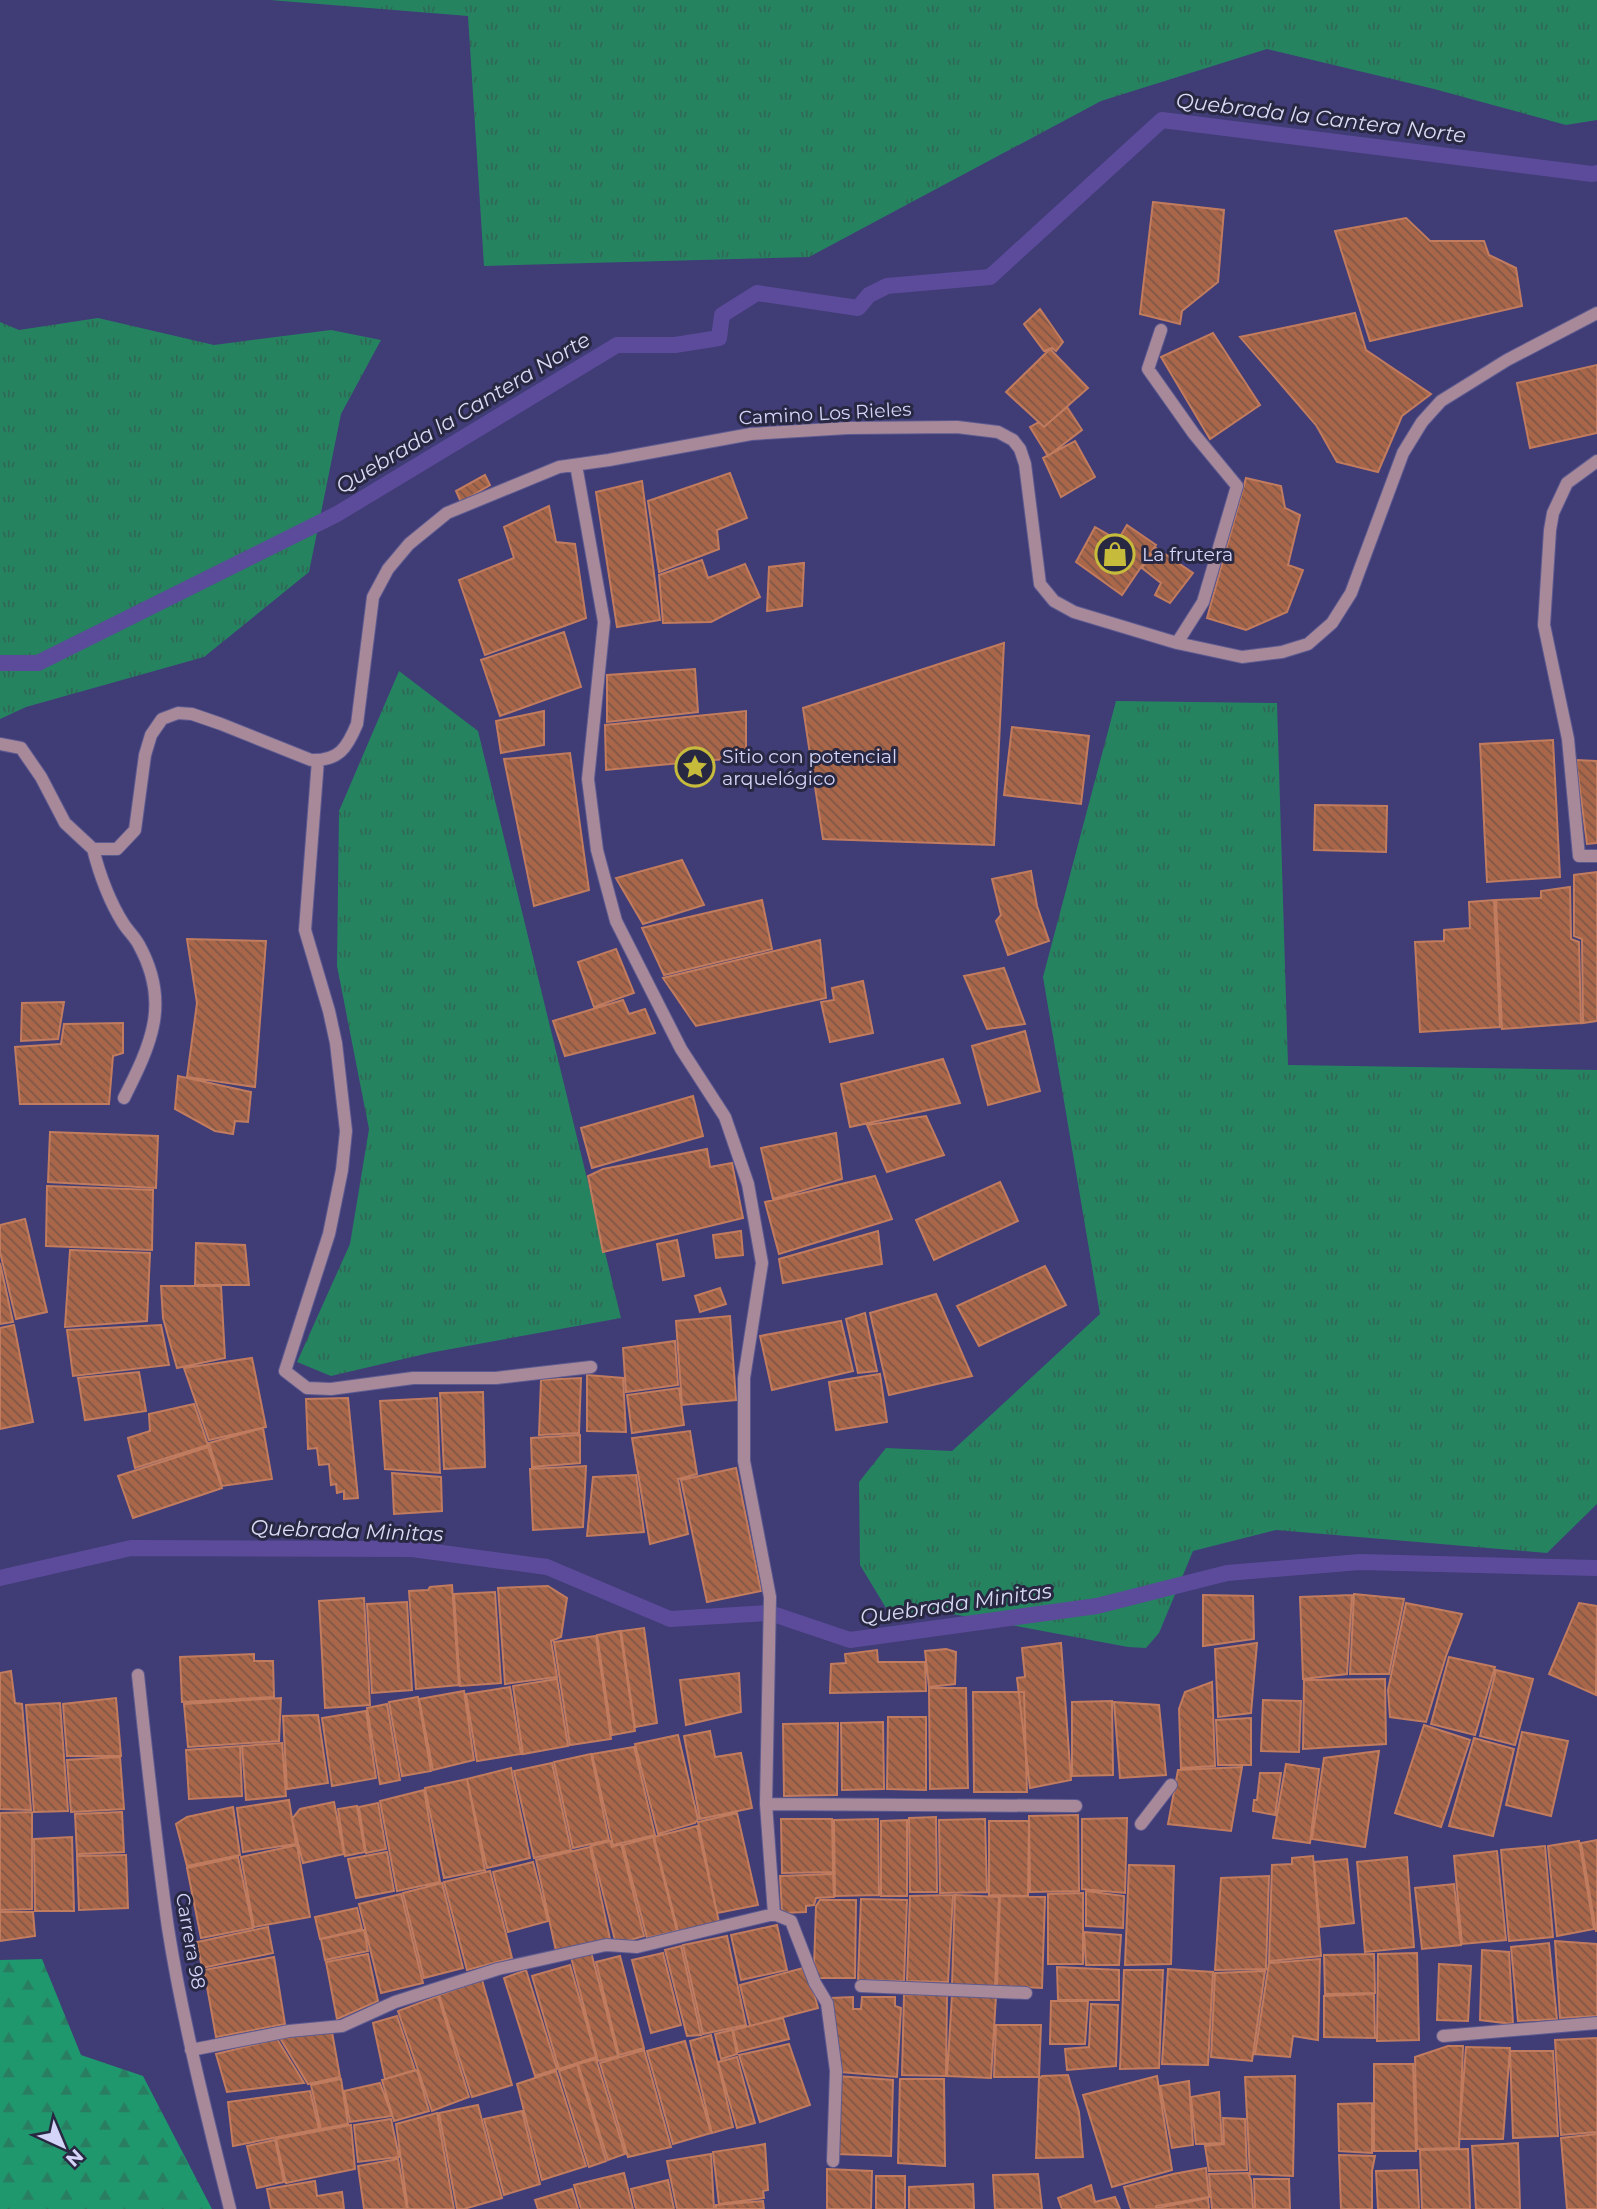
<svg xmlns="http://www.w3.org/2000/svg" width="1597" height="2209" font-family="Montserrat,sans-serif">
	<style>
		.grass { fill: url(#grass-tufts) }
		.forest { fill: url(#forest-firs) }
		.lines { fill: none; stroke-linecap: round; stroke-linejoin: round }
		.stream { stroke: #5c4b9a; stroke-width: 16 }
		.building { fill: url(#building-back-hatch); stroke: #c17c5f; stroke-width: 2 }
		.minor-casing { stroke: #5d5a90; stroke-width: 14 }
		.minor { stroke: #a7899a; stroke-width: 12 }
		.labels { text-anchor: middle; stroke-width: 6; stroke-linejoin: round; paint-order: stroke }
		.street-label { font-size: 19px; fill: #d3d4f7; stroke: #282842 }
		.poi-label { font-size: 19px; fill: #d3d4f7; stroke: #282842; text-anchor: start }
		.water-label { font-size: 21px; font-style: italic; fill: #d9daf4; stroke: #282842 }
	</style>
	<defs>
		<pattern id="grass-tufts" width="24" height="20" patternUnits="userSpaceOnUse" patternTransform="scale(1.75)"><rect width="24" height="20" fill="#258360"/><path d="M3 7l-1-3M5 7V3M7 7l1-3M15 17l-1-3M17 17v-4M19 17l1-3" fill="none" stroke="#2f6857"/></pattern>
		<pattern id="forest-firs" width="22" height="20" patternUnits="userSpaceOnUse" patternTransform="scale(1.75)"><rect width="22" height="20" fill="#1f986d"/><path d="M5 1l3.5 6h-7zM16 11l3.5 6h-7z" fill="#297e62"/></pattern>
		<pattern id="building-back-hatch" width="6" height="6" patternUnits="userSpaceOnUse" patternTransform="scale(1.75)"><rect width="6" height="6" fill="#a96649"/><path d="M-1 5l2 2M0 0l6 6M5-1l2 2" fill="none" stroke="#7f5749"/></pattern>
	</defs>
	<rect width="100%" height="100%" fill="#3f3c76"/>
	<path class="grass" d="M270,0h1327v120l-31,5 -132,-36 -167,-40 -166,52 -292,156 -325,9 -16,-250z
		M98,318l116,27 117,-15 50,10 -40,74 -32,158 -105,85 -178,50 -26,12v-397l19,8z
		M399,671l79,60 143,587 -192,35 -98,23 -34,-14 53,-118 19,-115 -32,-163 2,-155z
		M1116,701l161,2 11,362 309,5v434l-50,49 -271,-23 -83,21 -34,82 -13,15 -18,-1 -186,-35 -53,1 -29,-48 -1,-83 27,-34 66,3 148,-137 -57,-337z"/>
	<path class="forest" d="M42,1959l39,96 62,21 69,133h-212v-249z"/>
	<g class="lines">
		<path class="stream" d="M0,663h38l299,-149 280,-169h58l44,-7 3,-23 35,-22 101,15 11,-13 18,-9 103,-9 172,-157 430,54 5,-1
			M0,1578l131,-30 281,1 135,18 123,52 100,-6 80,27 247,-34 130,-33 133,-11 237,6"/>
	</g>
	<path class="building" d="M1153,202l71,8 -6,72 -36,29 -2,13 -40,-10z
		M1406,218l24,23h54l5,14 27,13 6,38 -152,35 -35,-110z
		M1040,309l23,33 -7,9 -4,-3 -8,3 -20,-27z
		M1355,313l11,37 65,44 -29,22 -24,56 -41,-10 -21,-37 -76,-88z
		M1213,333l47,72 -50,34 -49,-82z
		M1050,349l38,39 -44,39 -38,-35z
		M1597,365v68l-67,15 -13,-65z
		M1067,407l15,23 -34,26 -18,-29 9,-5 5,5z
		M1075,441l20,36 -34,20 -18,-39z
		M730,473l17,45 -30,12 2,19 -60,23 -11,-71z
		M485,475l5,10 -29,17 -5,-11z
		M1246,478l35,8 4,22 15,7 -12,50 15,5 -16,42 -41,18 -39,-12z
		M642,481l18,139 -43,7 -21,-135z
		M549,506l7,36 19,2 11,74 -101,37 -26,-75 55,-22 -10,-31z
		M1127,525l29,20 -34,50 -46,-33 19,-35 23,13z
		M1156,548l37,25 -23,30 -15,-8 6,-12 -19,-15z
		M702,560l6,18 37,-14 15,33 -49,25 -48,1 -4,-48z
		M804,563l-2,43 -35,5 2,-44z
		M564,632l17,55 -81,29 -19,-56z
		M1004,643l-10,202 -171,-6 -20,-131z
		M695,669l3,43 -91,10v-47z
		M544,711v34l-43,8 -5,-32z
		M746,711v46l-140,13 -1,-45z
		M1012,727l77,9 -8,68 -77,-9z
		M1553,740l7,137 -73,5 -7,-138z
		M570,753l19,137 -55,16 -30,-147z
		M1576,760l21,1v82l-10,1z
		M1315,805l72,1 -1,46 -72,-2z
		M682,860l22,45 -61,19 -27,-46z
		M1031,871l6,35 12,35 -41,14 -12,-34 5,-6 -9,-36z
		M1597,872v149l-14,2 -1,-84 -8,-3v-61z
		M1570,887l1,52 8,3 2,81 -79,6 -6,-129 45,-2v-7z
		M762,900l10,49 -108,26 -22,-47z
		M1494,900l6,127 -80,5 -5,-90 29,-1v-11l26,-2 -1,-26z
		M187,939l79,2 -11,146 -68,-10 10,-74z
		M820,940l6,58 -130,28 -33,-48z
		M616,949l18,44 -40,14 -16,-45z
		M1004,968l21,56 -38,5 -23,-53z
		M863,981l10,52 -43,9 -9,-40 13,-2 -2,-12z
		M623,1000l6,14 16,-5 10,24 -90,23 -12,-35z
		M64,1002l-6,37 -37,2 1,-38z
		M123,1023v30l-10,3 -4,48h-89l-5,-57 46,-3 3,-20z
		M1025,1031l15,60 -52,14 -16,-59z
		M943,1059l17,44 -110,24 -9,-43z
		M178,1076l73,16 -3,30 -13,-1 -2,13 -18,-3 -40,-22z
		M693,1096l10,40 -111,32 -11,-40z
		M926,1116l18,39 -57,17 -20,-47z
		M50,1132l108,4 -2,52 -108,-6z
		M836,1133l6,46 -69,20 -12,-51z
		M707,1149l3,18 22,-4 11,55 -140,34 -15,-76 15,-7z
		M875,1176l17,43 -113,35 -14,-52z
		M1000,1182l18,39 -84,39 -18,-40z
		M47,1186l106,4 -1,60 -106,-4z
		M25,1219l22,93 -31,7 -16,-67v-27z
		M741,1231l2,24 -27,3 -3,-23z
		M878,1231l4,33 -99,19 -4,-24z
		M677,1240l7,36 -21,4 -6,-36z
		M196,1243l49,2 4,40h-54z
		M70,1250l80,3 -3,68 -82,6z
		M0,1263l13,59 -13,2z
		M1045,1266l21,39 -87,41 -22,-40z
		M161,1286h60l4,72 -48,10 -14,-50z
		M720,1288l6,16 -26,8 -5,-16z
		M936,1294l36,82 -83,19 -19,-82z
		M865,1313l12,58 -19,2 -12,-54z
		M730,1316l6,84 -54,5 -6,-84z
		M841,1321l12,50 -81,19 -12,-54z
		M14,1325l19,97 -33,7v-101z
		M161,1325l8,40 -96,11 -6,-46z
		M675,1341l3,44 -52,7 -3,-44z
		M252,1358l14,69 -57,13 -25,-72z
		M139,1372l7,39 -61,9 -7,-42z
		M880,1374l7,48 -51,8 -7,-48z
		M587,1375l36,3 3,54 -39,-1z
		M581,1378l-2,55 -40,2 2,-55z
		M679,1388l5,37 -52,8 -5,-38z
		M483,1392l2,75 -41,2 -4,-76z
		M348,1398l10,100 -14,1v-8l-7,2 -1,-9 -5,1 -2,-21 -10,1 -2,-17 -9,1 -2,-50z
		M437,1398l3,75 -55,-4 -5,-68z
		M194,1404l14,41 -73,23 -7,-30 22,-7 -1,-17z
		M263,1428l9,51 -50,7 -13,-43z
		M690,1431l7,43 -19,5 10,55 -38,10 -18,-106z
		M580,1435v28l-48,4 -1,-29z
		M208,1447l14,41 -89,30 -15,-42z
		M586,1466l-3,61 -50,3 -3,-61z
		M736,1468l25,123 -54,11 -26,-122z
		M392,1473l49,4 1,34 -48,3z
		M636,1475l8,57 -57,4 6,-59z
		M452,1585l7,100 -43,4 -7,-98 19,-1 2,-3z
		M548,1586l19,12 -6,39 -10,4 6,36 -52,7 -7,-96z
		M495,1592l6,91 -41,3 -6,-92z
		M1354,1594l50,5 -15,75h-39z
		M1203,1595l50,1 1,43 -51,7z
		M1352,1595l-5,79 -44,5 -3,-82z
		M364,1598l6,107 -45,3 -6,-107z
		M407,1602l5,88 -40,3 -5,-89z
		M1406,1603l56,11 -16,42 -20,66 -36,-5 -2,-27z
		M1579,1603l18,3 -1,89 -47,-21z
		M644,1628l13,95 -22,4 -14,-96z
		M620,1631l15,100 -23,4 -15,-100z
		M596,1636l15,103 -41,6 -16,-103z
		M1061,1643l10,137 -41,8 -13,-110 8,-1 -3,-29z
		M1257,1643l-6,70 -33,4 -3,-68z
		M946,1649l10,3 -1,32 -26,3 -4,-36z
		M877,1650l1,12h47l1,29 -96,2 1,-29 15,-1 -1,-9z
		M254,1654v7h19l1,36 -92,5 -2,-45z
		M1449,1657l46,10 -20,68 -44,-11z
		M1496,1670l37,9 -18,66 -35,-9z
		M11,1671l4,32 7,1 9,106 -31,-1v-136z
		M739,1673l2,39 -55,13 -6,-45z
		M557,1679l11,67 -45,8 -10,-68z
		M1385,1679l1,65 -83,5 1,-69z
		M1212,1682l3,84 -34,2 -2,-59 6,-17z
		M510,1687l11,67 -44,7 -11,-67z
		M929,1688h37l2,100 -38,1z
		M464,1691l10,69 -41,10 -14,-71z
		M973,1692h51l3,100h-53z
		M418,1697l13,74 -29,5 -13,-74z
		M116,1698l5,58h-54l-4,-52z
		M281,1698l-2,43 -91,6 -4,-43z
		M1263,1700l38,1 -2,51 -38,-1z
		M1112,1701l1,74 -41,1v-74z
		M1114,1702l45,3 7,70 -46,3z
		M60,1703l8,108 -34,1 -8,-107z
		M387,1704l13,76 -20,4 -13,-76z
		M366,1711l10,67 -44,8 -10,-68z
		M318,1715l10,68 -41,6 -4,-73z
		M888,1717h38v73l-39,-1z
		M1251,1718v47h-33l-2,-45z
		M883,1722l1,67 -42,1 -1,-67z
		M838,1723l-1,72 -53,1 -1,-72z
		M1424,1725l46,15 -29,87 -46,-14z
		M710,1731l5,26 26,-4 11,55 -52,11 -16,-83z
		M1522,1732l46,9 -17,75 -45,-11z
		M678,1735l20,84 -3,4 -37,11 -23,-90z
		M1474,1738l40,11 -21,87 -44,-10z
		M282,1743l4,53 -40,4 -4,-54z
		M240,1746l2,50 -53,3 -3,-49z
		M634,1747l21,88 -42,10 -21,-91z
		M1379,1751l-14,96 -53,-8 12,-81z
		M591,1754l18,86 -36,8 -19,-86z
		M120,1757l4,52 -53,3 -4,-52z
		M552,1763l19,87 -37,8 -20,-87z
		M1286,1764l33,5 -9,74 -37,-5z
		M1242,1767l-11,64 -63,-7 10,-54z
		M511,1768l19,90 -43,10 -20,-89z
		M1260,1773h21l-6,42 -22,-4 1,-11h3z
		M467,1779l18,91 -41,8 -19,-90z
		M424,1790l16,92 -43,9 -17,-90z
		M289,1800l7,44 -53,8 -6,-44z
		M334,1802l10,52 -41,9 -11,-44 8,-10z
		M378,1803l8,46 -20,4 -7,-46z
		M357,1806l8,46 -20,4 -7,-47z
		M233,1807l7,48 -53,11 -11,-42 11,-7z
		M32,1812v97l-32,1v-97z
		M122,1812l2,40 -47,2 -2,-40z
		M737,1813l21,92 -41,8 -19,-91z
		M1078,1815l1,76 -49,1 -1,-76z
		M936,1817l1,75h-27l-1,-74z
		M1127,1818l-2,75 -43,-4v-70z
		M781,1819h51l1,53 -51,1z
		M878,1819l1,76 -44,1 -1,-76z
		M985,1819l2,73 -47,1 -1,-73z
		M907,1820v76h-26v-75z
		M989,1821h40l-1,75 -39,-1z
		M697,1826l22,96 -41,9 -24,-94z
		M72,1837l2,74h-39l-1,-72z
		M653,1837l24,94 -30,7 -24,-93z
		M1597,1840v91h-1l-15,-88z
		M610,1841l2,6 9,-3 23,92 -28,8 -25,-98z
		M1579,1841l15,88 -37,7 -9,-90z
		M297,1845l13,72 -56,10 -13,-70z
		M1545,1846l8,91 -44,4 -8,-91z
		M590,1847l20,92 -54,12 -20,-91z
		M1497,1851l9,89 -44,4 -8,-88z
		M387,1852l7,39 -38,7 -8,-39z
		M126,1855l2,53 -49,2 -2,-54z
		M1313,1856l8,100 -52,5 3,-96 20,-1v-6z
		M238,1857l15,71 -52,10 -14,-70z
		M1407,1857l7,90 -49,5 -8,-90z
		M1347,1859l7,64 -34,4 -6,-65z
		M533,1862l15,59 -40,11 -15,-60z
		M1129,1865l45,1 -3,98 -46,1z
		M490,1871l22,87 -45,12 -23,-88z
		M833,1874l1,23 -18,1 -2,7 -8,1v6l-24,1 -2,-37z
		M1269,1876l-3,93 -51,1 6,-92z
		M442,1883l21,85 -39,10 -21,-85z
		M1454,1884l7,61 -39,4 -7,-61z
		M1086,1891l38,5 -1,32 -37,-2z
		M1083,1893v71h-35v-70z
		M401,1894l22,89 -42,10 -22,-89z
		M953,1895l-5,87 -41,-1 3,-85z
		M955,1895l44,2 -4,90 -43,-2z
		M1000,1896l45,1 -3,91 -45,-2z
		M861,1899l46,1 -3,81 -46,-1z
		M820,1900h36l-1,78h-37l-4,-10 2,-62z
		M357,1908l5,21 -42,10 -5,-22z
		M0,1912h33l2,24 -35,5z
		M777,1925l10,45 -46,10 -10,-45z
		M268,1927l5,26 -71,15 -5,-26z
		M364,1930l4,21 -43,9 -4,-21z
		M1084,1932l37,3 -2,30h-33z
		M727,1936l19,89 -43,9 -20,-89z
		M1555,1941l42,3v72l-37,2z
		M1549,1943l8,76 -39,2 -7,-74z
		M681,1946l20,89 -14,1 -22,-86z
		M1482,1950l27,2 4,72 -33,-4z
		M591,1952l27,104 -20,5 -27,-104z
		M663,1953l18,72 -30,8 -19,-73z
		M1417,1953l2,87 -42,1 1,-87z
		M368,1954l10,47 -41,18 -11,-57z
		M1374,1954l1,39 -50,1 -1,-39z
		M620,1956l24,92 -25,7 -23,-93z
		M274,1957l11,67 -69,13 -12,-67z
		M1320,1959l-2,81 -25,-4 -3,21 -35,-3 14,-91z
		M1439,1964l32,2 -3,55 -31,-1z
		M570,1965l26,92 -37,12 -27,-93z
		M807,1967l11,41 -68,18 -10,-41z
		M1057,1967l62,3v30h-61z
		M1168,1969l45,3 -5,93 -46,-1z
		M526,1970l31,99 -22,7 -31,-98z
		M1124,1970h39l-4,98 -39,1z
		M1265,1971l-13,90 -41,-4 4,-84z
		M482,1980l30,105 -40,12 -33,-102z
		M904,1994l43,1 -1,81 -44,-1z
		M1374,1994l1,44 -51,-1v-41z
		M952,1995l44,1 -5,82 -44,-2z
		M438,1996l31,101 -37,14 -34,-100z
		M853,1997v12h8l1,-12h33v9l6,2 -4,69 -56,-5 -10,-74z
		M1051,2001h37l-3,43h-35z
		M1091,2004l27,1 -2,61 -49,4 -2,-21 24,-2z
		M397,2016l18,54 -30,9 -12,-56z
		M783,2018l6,21 -51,13 -5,-22z
		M996,2025h45l-2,52h-45z
		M732,2030l5,24 -16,5 -6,-25z
		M332,2032l8,45 -32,7 -28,-46z
		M711,2035l22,92 -21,6 -22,-92z
		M1597,2038v94l-36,3 -6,-95z
		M277,2039l27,44 -77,9 -11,-38z
		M685,2041l26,92 -38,11 -26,-93z
		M789,2044l21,61 -50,17 -21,-67z
		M1448,2046h15l-4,102 -42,1 -2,-92z
		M1466,2047l44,1 -7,91h-44z
		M644,2050l27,97 -43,10 -28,-94z
		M1510,2051h43l5,85 -45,2z
		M737,2057l18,66 -18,5 -19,-66z
		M596,2059l29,95 -17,6 -30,-96z
		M1374,2064h39l3,87h-42z
		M577,2065l29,96 -17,6 -30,-96z
		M417,2070l12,41 -35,10 -12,-41z
		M556,2071l30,95 -44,14 -25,-96z
		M1068,2075l11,37 4,45 -47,1 3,-79 3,-3z
		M837,2076l56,4 -2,76 -55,-2z
		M1157,2076l15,94 -60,17 -29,-92z
		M1295,2076l-2,100 -43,-2 -5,-97z
		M341,2079l7,45 -27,5 -10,-44z
		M900,2079h44l1,87 -47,-3z
		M1189,2081l4,64 -21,3 -12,-62z
		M380,2083l12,33 -42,6 -6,-31z
		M310,2091l9,38 -86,17 -5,-44z
		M1219,2092l3,51 -26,1 -5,-47z
		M1372,2103v50l-33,-2 -1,-47z
		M478,2105l24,93 -38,11h-7l-18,-96z
		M522,2111l18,73 -36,11 -20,-76z
		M437,2113l17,96h-46l-12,-85z
		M1223,2118l22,1 2,51 -38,1 -4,-25 19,-2z
		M391,2119l8,38 -41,5 -4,-37z
		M351,2125l4,44 -69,14 -10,-44z
		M1597,2134v75h-30l-6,-71z
		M275,2140l9,42 -27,6 -10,-42z
		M1518,2143l2,66h-44l-4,-63z
		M765,2144l3,46 -5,1 1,7 -45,6 -6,-52z
		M1468,2149l2,60h-48l-2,-59z
		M711,2154l3,55h-37l-10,-48z
		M1339,2155l36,1 -3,15v38h-31z
		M398,2159l9,50h-43l-6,-43z
		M1206,2168l3,29 -53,9v3h-25l-7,-22 49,-13z
		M827,2169l45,2 -1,38h-44z
		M1417,2170l2,39h-41l-2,-38z
		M624,2173l9,36h-52l-7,-24z
		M1248,2173l3,7 2,29h-41l-3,-35z
		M1038,2174l4,35h-47l-2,-34z
		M876,2176h29v33h-29z
		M1254,2179h35l1,30h-35z
		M668,2180l6,29h-38l-5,-20z
		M315,2181l2,15 25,-4 2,17h-73l-4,-20z
		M973,2184l1,25h-65v-22z
		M1091,2185l4,17 20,-5 5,12h-58l-4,-11z
		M572,2189l6,20h-40l-3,-9z
		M1208,2198l1,11h-51l-1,-1z
		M763,2201l1,8h-48v-4z"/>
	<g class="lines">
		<g class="minor-casing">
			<path id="minor" d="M1161,330l-13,39 46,65 43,52 -34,116 -26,41
				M1597,461l-30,22 -14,30 -3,17 -6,95 24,114 11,117h18
				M576,465l28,157 -16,157 9,71 19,71 65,128 44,68 23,67 14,79 -18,115v83l26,136 -4,207 310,2
				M0,744l21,4 20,29 24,46 28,26h24l18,-19 10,-75 6,-20 11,-16 16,-6 14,1 29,10 90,36c28,1 36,-12 46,-36l16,-127 15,-28 21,-25 38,-31 112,-46 50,-7 142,-26 97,-6 109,-1 41,5 15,8 7,9 5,15 15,120 14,17 20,11 103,31 65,14 40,-5 26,-8 24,-21 19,-30 52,-140 19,-31 19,-21 66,-41 90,-47
				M318,760l-13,170 24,81 7,32 10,88 -4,39 -13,64 -44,137 22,17 24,1 82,-11h83l95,-11
				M93,849c7,27 15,50 30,74 5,8 12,14 16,22 32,58 12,99 -15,153
				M138,1675c9,85 18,169 30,253 15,95 39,188 62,281
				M766,1804l8,110
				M1141,1824l30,-39
				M861,1986l165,7
				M1443,2036l154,-13
				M191,2050l98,-19 53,-5 53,-24 103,-33 108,-24 31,2 137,-33 17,7 24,62 12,20 9,68 -3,90"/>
		</g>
		<use href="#minor" class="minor"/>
	</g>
	<defs>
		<g id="shop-ring" transform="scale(2.0125)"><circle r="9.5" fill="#282842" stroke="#c7bb3b" stroke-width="1.5"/><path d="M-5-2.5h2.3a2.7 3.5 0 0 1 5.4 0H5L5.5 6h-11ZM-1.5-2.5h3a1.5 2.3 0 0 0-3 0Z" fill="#c7bb3b"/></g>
		<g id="sight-ring" transform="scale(2.0125)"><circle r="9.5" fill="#282842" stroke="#c7bb3b" stroke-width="1.5"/><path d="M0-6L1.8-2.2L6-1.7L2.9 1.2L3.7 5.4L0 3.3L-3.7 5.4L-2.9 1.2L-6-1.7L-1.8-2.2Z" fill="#c7bb3b"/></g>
	</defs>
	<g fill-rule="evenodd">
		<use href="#shop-ring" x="1115" y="554"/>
		<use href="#sight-ring" x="695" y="767"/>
	</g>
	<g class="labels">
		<g class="street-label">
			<text transform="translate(825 413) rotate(-3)" y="7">Camino Los Rieles</text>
			<text transform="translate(191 1941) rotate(80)" y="7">Carrera 98</text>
		</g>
		<g class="poi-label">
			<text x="1142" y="561">La frutera</text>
			<text x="722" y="763">Sitio con potencial<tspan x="722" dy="22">arquelógico</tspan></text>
		</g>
		<g class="water-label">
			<text transform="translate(1321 118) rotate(7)" y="7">Quebrada la Cantera Norte</text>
			<text transform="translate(463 413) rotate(-31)" y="7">Quebrada la Cantera Norte</text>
			<text transform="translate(347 1531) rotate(2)" y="7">Quebrada Minitas</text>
			<text transform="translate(956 1604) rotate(-8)" y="7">Quebrada Minitas</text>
		</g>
	</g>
	<g transform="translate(63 2146) rotate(136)" stroke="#282842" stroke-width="5" paint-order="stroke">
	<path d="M0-5L12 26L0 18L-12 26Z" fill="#d3d4f7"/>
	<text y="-10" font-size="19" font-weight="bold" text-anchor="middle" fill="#d3d4f7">N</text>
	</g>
</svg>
